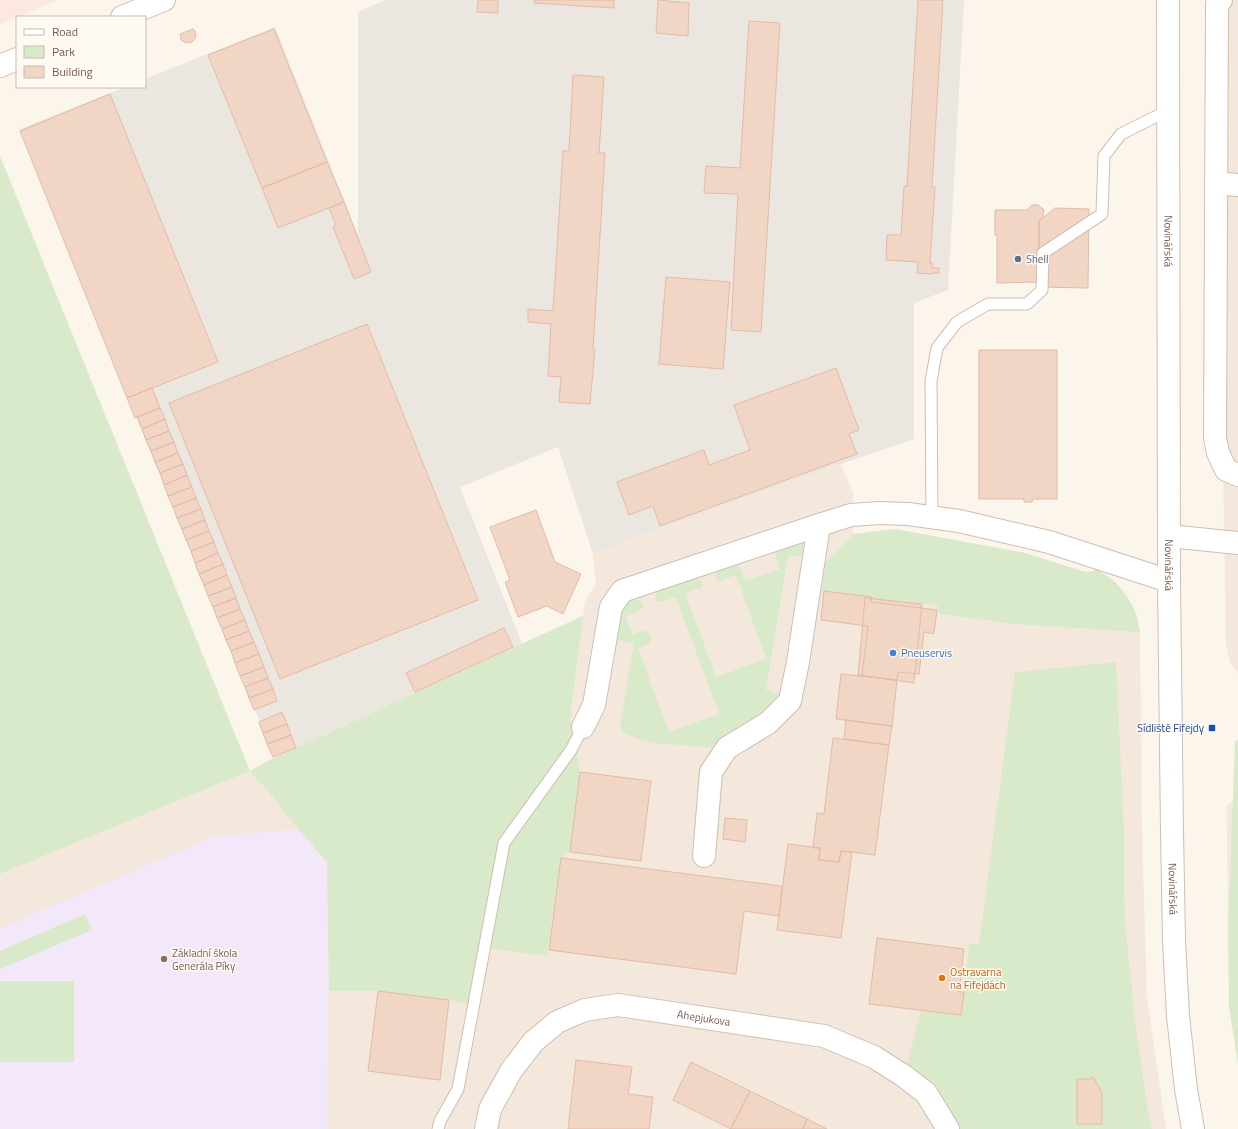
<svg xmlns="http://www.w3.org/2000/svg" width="1238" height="1129" font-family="'Titillium Web',sans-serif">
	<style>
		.residential { fill: #f4e7db }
		.commercial { fill: #fce8e1 }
		.industrial { fill: #ece6e1 }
		.education { fill: #f2e8f9 }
		.green { fill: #d8eaca }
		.building { fill: #f1d5c5; stroke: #e3bba5 }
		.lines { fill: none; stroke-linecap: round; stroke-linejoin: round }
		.service-casing { stroke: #cfbdb1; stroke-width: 13 }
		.minor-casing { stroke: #cfbdb1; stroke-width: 24 }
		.tertiary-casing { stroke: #cfbdb1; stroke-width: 24 }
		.service { stroke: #fff; stroke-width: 11 }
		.minor { stroke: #fff; stroke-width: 22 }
		.tertiary { stroke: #fff; stroke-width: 22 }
		.service-dot { fill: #5c6f8a; stroke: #fefaf3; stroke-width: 1.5 }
		.shop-dot { fill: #3f7fe0; stroke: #fefaf3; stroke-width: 1.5 }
		.transit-dot { fill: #1a4fb4; stroke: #fefaf3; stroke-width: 1.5 }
		.education-dot { fill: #8d6e63; stroke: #fefaf3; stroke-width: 1.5 }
		.food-dot { fill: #e8710a; stroke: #fefaf3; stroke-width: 1.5 }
		.labels { text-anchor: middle; stroke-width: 3; stroke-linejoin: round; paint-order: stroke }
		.street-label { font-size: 11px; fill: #785c4f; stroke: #fefaf3 }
		.service-label { font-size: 11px; fill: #4e5e75; stroke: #fefaf3; text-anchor: start }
		.shop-label { font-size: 11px; fill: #366cbe; stroke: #fefaf3; text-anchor: start }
		.transit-label { font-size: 11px; fill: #164399; stroke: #fefaf3; text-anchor: end }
		.education-label { font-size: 11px; fill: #785e54; stroke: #fefaf3; text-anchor: start }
		.food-label { font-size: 11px; fill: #c56008; stroke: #fefaf3; text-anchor: start }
	</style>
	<rect width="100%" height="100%" fill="#fcf5ec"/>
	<path class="residential" d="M1223,0h15v673l-8,-10 -4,-18 -4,-237z
		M841,464l12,29v41l42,-5 130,24 60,19 12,-2 15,9 9,9 15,26 4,18 2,201 5,165 19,131h-1166v-255l250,-103 24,-14 309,-141 2,-15 11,-17 -3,-30 70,-27z
		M1238,739l-10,206 -1,-139 6,-6 2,-58z"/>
	<path class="commercial" d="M0,0h58l-58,24z"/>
	<path class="industrial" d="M385,0h579l-16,290 -34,13v136l-73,25 -178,63 -70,27 -35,-107 -98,40 62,157 -225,104 -23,9 -254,-628 105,-42h20v-8l130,-52 83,208v-223z"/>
	<path class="education" d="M298,829l29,33 2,129 -2,138h-327v-201l215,-92z"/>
	<path class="green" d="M0,156l250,615c32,-18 67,-32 101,-48 77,-37 155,-72 232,-107l-13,102 10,54 -10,80 -9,6 -14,98 -63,-8 -11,56 -24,-4 -71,-9h-49l-2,-129 -29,-33 -30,-38 -18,-20 -250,103z
		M895,529l130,24 60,19 12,-2c17,9 32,24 39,44 2,5 2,12 4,18l-125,-8 -75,-10 -3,-9 -116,-11 5,-32 27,-28z
		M802,542l3,6 -2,8 -15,-1 -22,135 15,4 -6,10 -58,44 -62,-5 -17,-4 -15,-7 -3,-5 14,-84 -18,-3c3,-13 4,-30 13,-40h8l5,2 1,4 -1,3 -16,7 6,18 15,-4 4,9 -2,5 -11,4 31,84 50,-18 -43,-117 -17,5 -4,-1c0,-6 2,-9 6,-13l35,-11 7,7 -2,4 -16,5 31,84 50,-18 -30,-84 -17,6 -3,-2 -1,-3 3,-8 19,-8 8,21 35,-12 -7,-23z
		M1116,662l8,169v53l1,37 9,92 13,93 5,23h-204l-44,-53 17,-65 40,4 8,-71h10l36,-272z
		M1238,739v325l-9,-57 -1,-68 7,-197z
		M85,914l7,16 -92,39v-18z
		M0,981h74v81h-74z"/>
	<path class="building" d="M478,0h20v13l-21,-1z
		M534,0h80v8l-80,-5z
		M658,0l31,3 -1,33 -32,-3z
		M918,0h25l-11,187h3l-5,76h2v5h7v5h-7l-1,1 -14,-1 1,-11 -32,-2 1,-25h14l3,-49h3z
		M749,21l31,2 -19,309 -30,-2 7,-136 -34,-1 2,-27 34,2z
		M193,29l2,2 1,6 -4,5 -6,1 -5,-3 -1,-6z
		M274,29l53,133 -65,26 -54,-133z
		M573,75l31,2 -5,76h6l-12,196h2l-5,55 -31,-2 2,-25 -13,-1 3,-52 -23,-2v-13l25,2 10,-160h6z
		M110,94l108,268 -91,36 -107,-267z
		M327,162l17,40 -66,26 -16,-40z
		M344,202l27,70 -17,7 -21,-52 3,-2 -7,-17z
		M1032,205h6l6,5 -1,7 -4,4v61l-42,1v-48h-2v-25h32z
		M1055,208l34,1 -1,79 -49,-1v-66z
		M666,277l64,5 -7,87 -64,-5z
		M367,324l111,276 -198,79 -111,-276z
		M979,350h78v149h-24l-1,3h-8v-3h-45z
		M836,368l23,62 -10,4 8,20 -197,72 -7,-20 -24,9 -12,-33 87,-32 5,15 41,-15 -16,-45z
		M152,388l8,20 -25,10 -8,-20z
		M160,408l5,11 -23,10 -5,-12z
		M165,419l4,12 -23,9 -4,-11z
		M169,431l5,11 -23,9 -5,-11z
		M174,442l4,11 -23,9 -4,-11z
		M178,453l5,11 -23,9 -5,-11z
		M183,464l4,11 -23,10 -4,-12z
		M187,475l5,12 -24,9 -4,-11z
		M192,487l4,11 -23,9 -5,-11z
		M196,498l5,11 -24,9 -4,-11z
		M201,509l4,11 -23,9 -5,-11z
		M536,510l19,52 26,12 -18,40 -16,-8 -29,11 -13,-35 5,-2 -20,-53z
		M205,520l4,11 -23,9 -4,-11z
		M209,531l5,11 -23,9 -5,-11z
		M214,542l4,11 -23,10 -4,-12z
		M218,553l5,11 -24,10 -4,-11z
		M223,564l4,11 -23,10 -5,-11z
		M227,575l5,12 -24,9 -4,-11z
		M232,587l4,11 -23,9 -5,-11z
		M824,591l48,6 -1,5 66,8 -3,24 -10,-2 -5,42 -21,-2 -1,8 -35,-4 6,-50 -47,-6z
		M236,598l4,11 -23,9 -4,-11z
		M865,598l57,6 -8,79 -56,-8z
		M240,609l5,11 -23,9 -5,-11z
		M245,620l4,11 -23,9 -4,-11z
		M504,628l9,19 -98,45 -9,-19z
		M249,631l5,11 -23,9 -5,-11z
		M254,642l5,12 -24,9 -4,-12z
		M259,654l5,13 -24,9 -5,-13z
		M264,667l4,11 -23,9 -5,-11z
		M841,674l56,6 -5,46 -56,-7z
		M268,678l5,11 -24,9 -4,-11z
		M273,689l4,12 -23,9 -5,-12z
		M282,712l5,12 -24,9 -4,-11z
		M846,720l46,6 -3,19 -45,-6z
		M287,724l4,11 -24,9 -4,-11z
		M291,735l5,13 -23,9 -6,-13z
		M833,738l56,7 -14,110 -34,-4 -2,11 -20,-2 1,-12h-7l4,-35 7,1z
		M580,772l71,9 -10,80 -71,-9z
		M725,818l22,2 -2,22 -22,-3z
		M788,844l32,4 -1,12 20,2 2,-11 11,1 -11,86 -64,-8z
		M561,858l221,28 -3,30 -35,-5 -8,63 -187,-24z
		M877,938l87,11 -5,43h5l-3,23 -92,-11z
		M378,991l71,9 -9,80 -72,-9z
		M576,1060l56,7 -4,27 25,3 -4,32h-81z
		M691,1062l59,29 -19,38 -58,-29z
		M1091,1078h3l8,15v31h-25v-45h14z
		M750,1091l57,28 -4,10h-72z
		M807,1119l20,10h-24z"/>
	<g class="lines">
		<g class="service-casing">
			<path id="service" d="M932,517l-1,-136 6,-33 20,-26 31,-18h39l15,-14 1,-37 59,-39 2,-58 17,-22 48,-24
				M438,1129l2,-8 18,-32 46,-246 67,-93 12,-23"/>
		</g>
		<g class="minor-casing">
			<g id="minor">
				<path d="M1221,0l-4,4 -2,434 3,15 8,17 12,5"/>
				<path d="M122,17l42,-17"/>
				<path d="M0,66l17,-7"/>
				<path d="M1216,183l22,2"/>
				<path d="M1169,536l69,7"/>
				<path d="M583,727l11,-22 17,-98 11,-16 197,-66"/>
				<path d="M704,856l7,-84 16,-24 41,-25 22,-22 8,-39 21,-137 32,-10 29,-2 28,1 51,7 90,21 120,39"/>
				<path id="s1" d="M486,1129l4,-20 21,-38 22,-29 24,-20 16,-7 12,-5 33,-5 206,31 50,21 30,19 22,17 22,36"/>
			</g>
		</g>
		<g class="tertiary-casing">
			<g id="tertiary">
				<path id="s2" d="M1168,0l1,581 3,250 2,109 4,76 8,73 7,40"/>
			</g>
		</g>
		<use href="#service" class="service"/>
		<use href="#minor" class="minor"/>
		<use href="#tertiary" class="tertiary"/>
	</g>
	<circle class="service-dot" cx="1018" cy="259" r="4"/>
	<circle class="shop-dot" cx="893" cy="653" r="4"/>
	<rect class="transit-dot" x="1208" y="724" width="8" height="8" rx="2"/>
	<circle class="education-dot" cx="164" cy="959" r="4"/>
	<circle class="food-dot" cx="942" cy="978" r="4"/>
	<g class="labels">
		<g class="street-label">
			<text dy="4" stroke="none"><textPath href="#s2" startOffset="241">Novinářská</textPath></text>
			<text dy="4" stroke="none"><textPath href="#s2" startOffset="565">Novinářská</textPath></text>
			<text dy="4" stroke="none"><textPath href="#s2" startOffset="889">Novinářská</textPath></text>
			<text dy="4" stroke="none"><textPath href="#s1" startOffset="282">Ahepjukova</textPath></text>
		</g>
		<g class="service-label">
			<text x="1026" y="263">Shell</text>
		</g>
		<g class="shop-label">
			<text x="901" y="657">Pneuservis</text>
		</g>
		<g class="transit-label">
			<text x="1204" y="732">Sídliště Fifejdy</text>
		</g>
		<g class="education-label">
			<text x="172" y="957">Základní škola<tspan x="172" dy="13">Generála Píky</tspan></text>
		</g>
		<g class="food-label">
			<text x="950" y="976">Ostravarna<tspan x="950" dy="13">na Fifejdách</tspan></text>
		</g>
	</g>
	<rect x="16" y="16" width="130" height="72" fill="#fefaf3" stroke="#c8bbb1"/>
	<rect x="24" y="29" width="20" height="6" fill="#ffffff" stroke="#c8bbb1"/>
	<text x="52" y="36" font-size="12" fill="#785c4f">Road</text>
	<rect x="24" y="46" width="20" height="12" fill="#d8eaca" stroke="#c8bbb1"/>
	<text x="52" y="56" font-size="12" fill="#785c4f">Park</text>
	<rect x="24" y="66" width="20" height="12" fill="#f1d5c5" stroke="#c8bbb1"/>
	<text x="52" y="76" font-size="12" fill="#785c4f">Building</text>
</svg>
